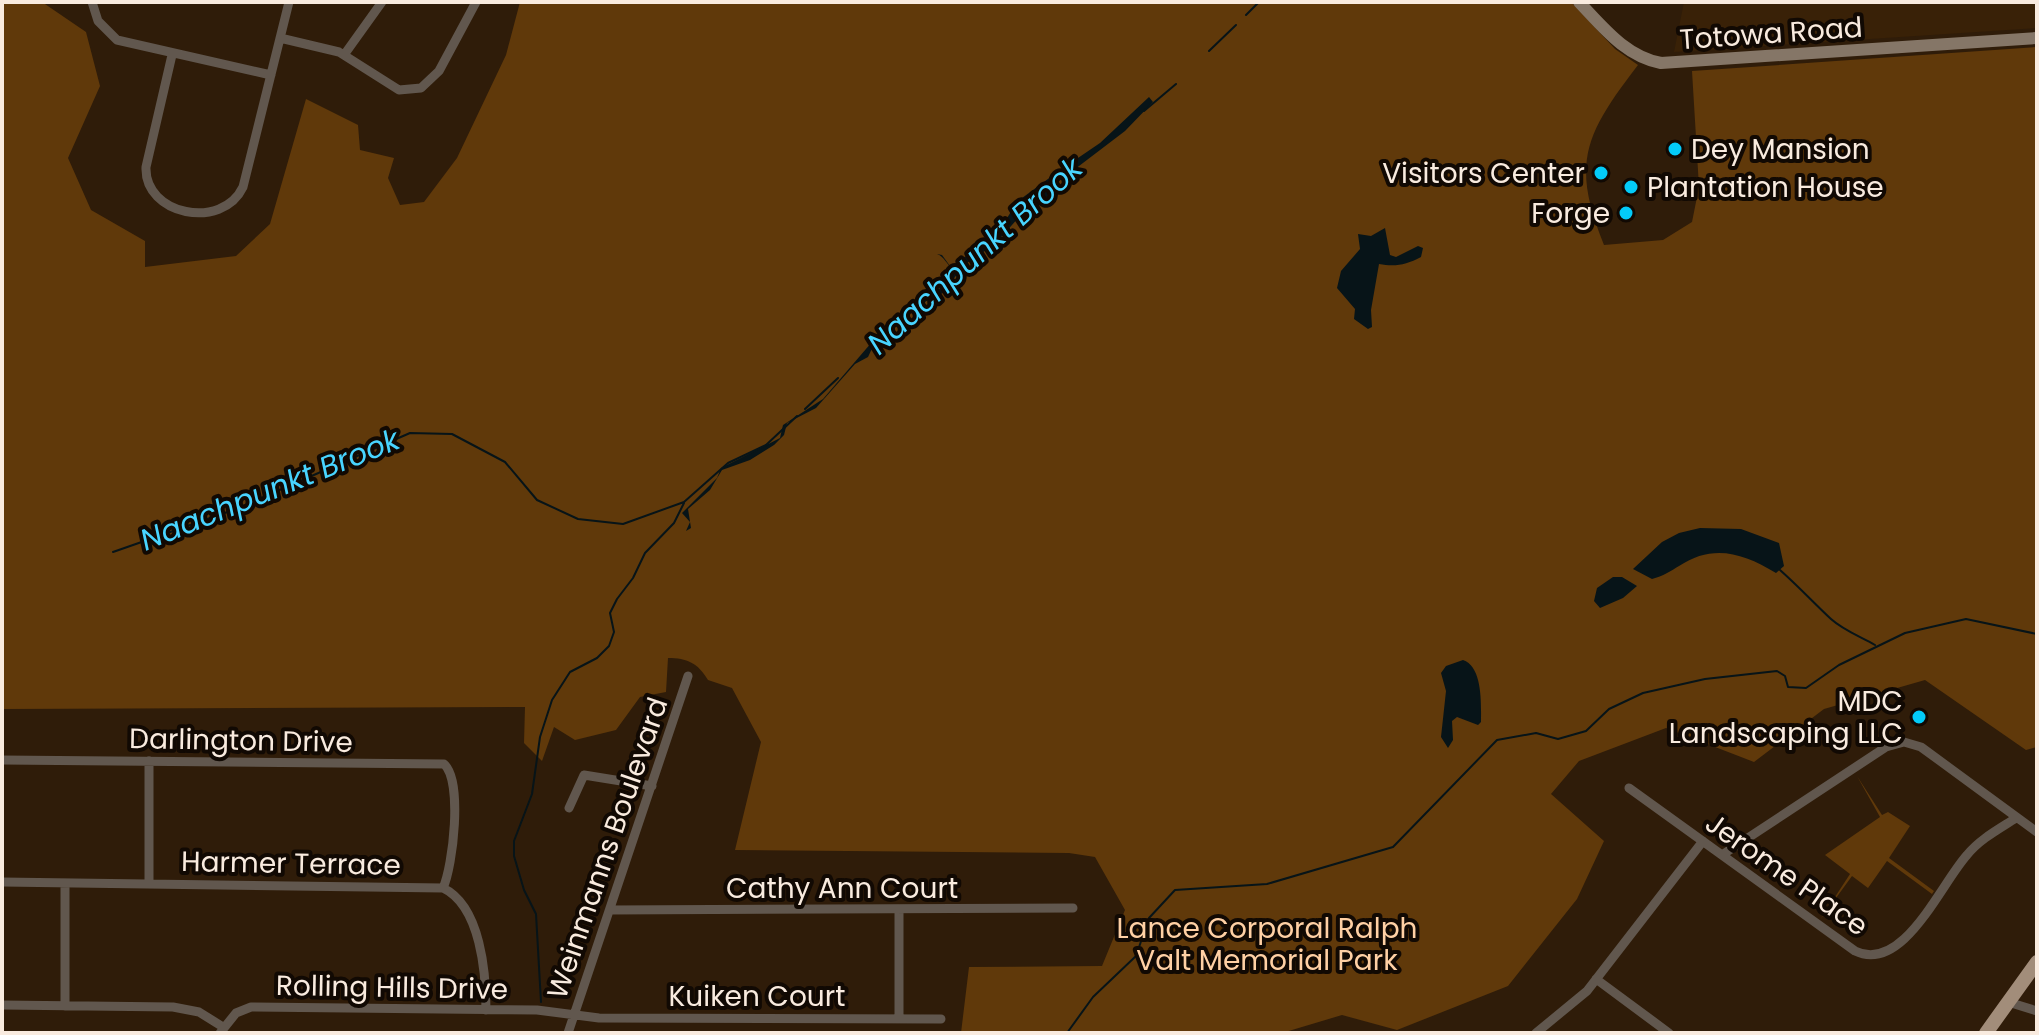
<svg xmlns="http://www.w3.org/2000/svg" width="2039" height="1035" font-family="Poppins,sans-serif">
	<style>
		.built { fill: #392107 }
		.green { fill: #60390a }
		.water { fill: #071418 }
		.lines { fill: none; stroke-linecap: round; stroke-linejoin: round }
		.stream { stroke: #071418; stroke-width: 2 }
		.minor { stroke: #61574e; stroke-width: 9 }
		.secondary { stroke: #857667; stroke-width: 12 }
		.primary { stroke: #a28d7a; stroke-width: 14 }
		.poi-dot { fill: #03cbf9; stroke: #110903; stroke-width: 3 }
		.labels { text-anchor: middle; stroke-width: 8; stroke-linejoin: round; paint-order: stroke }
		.street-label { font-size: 28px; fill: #f9ebdf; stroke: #110903 }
		.poi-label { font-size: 28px; fill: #f9ebdf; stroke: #110903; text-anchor: end }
		.park-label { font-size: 28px; fill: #ffd0a4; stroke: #110903 }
		.water-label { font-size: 30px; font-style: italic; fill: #48d4ff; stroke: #110903 }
	</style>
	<rect width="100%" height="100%" fill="#2f1c09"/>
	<path class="built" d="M1684,2h353v26l-363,24z"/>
	<path class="green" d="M2,2h40l44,30 14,54 -32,72 23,52 54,31v26l91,-11 34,-32 36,-125 52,26 2,25 34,8 -6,20 12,27 24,-3 33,-44 49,-103 14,-53h1051l44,47 23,16c-52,68 -68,97 -34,180l59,-5 29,-18 7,-35 -7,-116 345,-24v700l-11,3 -101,-70 -101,29 -70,53 -88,-34 -87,33 -28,33 53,47 -27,58 -69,87 -111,44 -55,-15 -60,18h-321l8,-66 133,-1 23,-56 -30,-53 -26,-4 -334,-3 26,-108 -29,-54 -24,-8c-10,-17 -21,-22 -40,-22l-2,34 -26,5 -24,33 -41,10 -21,-13 -12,34 -18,-18 1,-36 -523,2z
		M1857,776l25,39 6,-3 22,14 -21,32 45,33 -2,3 -45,-33 -19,27 -16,-12 -32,44 30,-46 -25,-19 55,-38z"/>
	<path class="water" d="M1149,97l4,5 -28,29 -67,51 -5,-7 47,-32z
		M1052,176l5,8 -15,19 -23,14 -24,27 -31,21 -21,28 -14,6 -53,41 -8,17 -13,7 -39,44 -29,15 -3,12 -10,10 -24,15 -28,10 -12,20 -22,19 3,19 -5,3 4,-9 -8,-9 35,-35 4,-10 59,-30 3,-13 40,-26 49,-57 26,-21 2,-6 42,-28 10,-19c-6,-4 -7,-11 -15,-14l5,1 8,11 4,-1 44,-33 20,-31z
		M1385,228l5,27 6,2 22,-11 5,2 -2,9c-15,8 -26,10 -42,7l-8,46 1,17 -4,2 -14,-10 1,-10 -18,-21 4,-17 19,-22 -2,-15 13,2z
		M1700,528l41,1 38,14 5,23 -8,7c-34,-21 -64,-29 -97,-7 -8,5 -16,10 -27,13l-19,-10 29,-27 17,-9z
		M1613,577h9l15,9 -14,12 -23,10 -6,-7 3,-13z
		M1463,660c20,7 18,44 18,62l-3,3 -21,-8 -5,4 1,19 -5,8 -7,-11 5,-46 -5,-18 5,-7z"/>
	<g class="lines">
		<path class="stream" d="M1246,15l13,-13
			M1209,51l27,-26
			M1144,111l32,-27
			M929,295l18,-17
			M873,347l21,-20
			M805,409l33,-31
			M113,552l123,-43 174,-76 42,1 53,28 32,38 41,19 45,5 61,-22 44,-39 38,-18 31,-29
			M1780,570c18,16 34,33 51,49 12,11 30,18 44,26
			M541,1002l-5,-88 -12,-24 -10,-34v-15l18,-47 8,-57 12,-37 18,-28 27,-14 12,-12 5,-14 -4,-19 7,-14 16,-21 12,-25 29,-30 10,-20
			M1067,1033l26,-36 43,-41 13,-38 26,-28 92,-6 126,-37 104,-107 39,-7 22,6 28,-8 23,-22 34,-16 62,-14 72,-8 8,5 3,11 18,1 33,-23 66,-32 61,-14 71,15"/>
		<path class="minor" d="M92,2l6,19 19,19 154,35
			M280,38l59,14 60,38 22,-2 18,-17 37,-69
			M172,55l-26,112c-2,48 76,64 97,20l46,-185
			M344,55l38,-53
			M2,760l442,4c19,17 9,102 -1,124
			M1629,788l226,163c48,23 85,-66 112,-96 13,-16 32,-26 49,-37
			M569,808l15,-33 68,11
			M1722,855l164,-108 18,-5 17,5 116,85
			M2,882l441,6c38,18 43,86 43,122
			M149,884v-123
			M610,910l463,-2
			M899,910v108
			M1596,979l73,54
			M2008,1002l29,9
			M2,1005l171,2 26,5 24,15
			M65,1006v-123
			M220,1033l16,-20 15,-6 286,3 62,8 342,1
			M568,1033l120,-357
			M1536,1033l51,-42 116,-150"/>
		<path class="secondary" d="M1579,2c24,25 46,54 82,61l376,-25"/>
		<path class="primary" d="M1986,1033l51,-71"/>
	</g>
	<g class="poi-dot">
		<circle cx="1675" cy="149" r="8"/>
		<circle cx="1601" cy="173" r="8"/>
		<circle cx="1631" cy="187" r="8"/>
		<circle cx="1626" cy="213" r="8"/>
		<circle cx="1919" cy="717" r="8"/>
	</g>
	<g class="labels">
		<g class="street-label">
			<text transform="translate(1771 33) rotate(-4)" y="10">Totowa Road</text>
			<text transform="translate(241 740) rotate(1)" y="10">Darlington Drive</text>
			<text transform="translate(607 848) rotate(-71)" y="10">Weinmanns Boulevard</text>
			<text transform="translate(291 863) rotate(1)" y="10">Harmer Terrace</text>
			<text transform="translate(1787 874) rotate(35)" y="10">Jerome Place</text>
			<text x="842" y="898">Cathy Ann Court</text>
			<text transform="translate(392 987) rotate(1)" y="10">Rolling Hills Drive</text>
			<text x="757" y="1006">Kuiken Court</text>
		</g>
		<g class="poi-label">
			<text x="1691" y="159" text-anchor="start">Dey Mansion</text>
			<text x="1585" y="183">Visitors Center</text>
			<text x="1647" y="197" text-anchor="start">Plantation House</text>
			<text x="1610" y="223">Forge</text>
			<text x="1903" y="711">MDC<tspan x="1903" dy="32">Landscaping LLC</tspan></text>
		</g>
		<g class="park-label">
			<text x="1267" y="938">Lance Corporal Ralph<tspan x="1267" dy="32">Valt Memorial Park</tspan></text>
		</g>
		<g class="water-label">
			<text transform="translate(975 256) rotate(-42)" y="10">Naachpunkt Brook</text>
			<text transform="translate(270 490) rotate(-22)" y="10">Naachpunkt Brook</text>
		</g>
	</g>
	<rect width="2039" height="1035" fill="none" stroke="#f9ebdf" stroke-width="8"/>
</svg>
